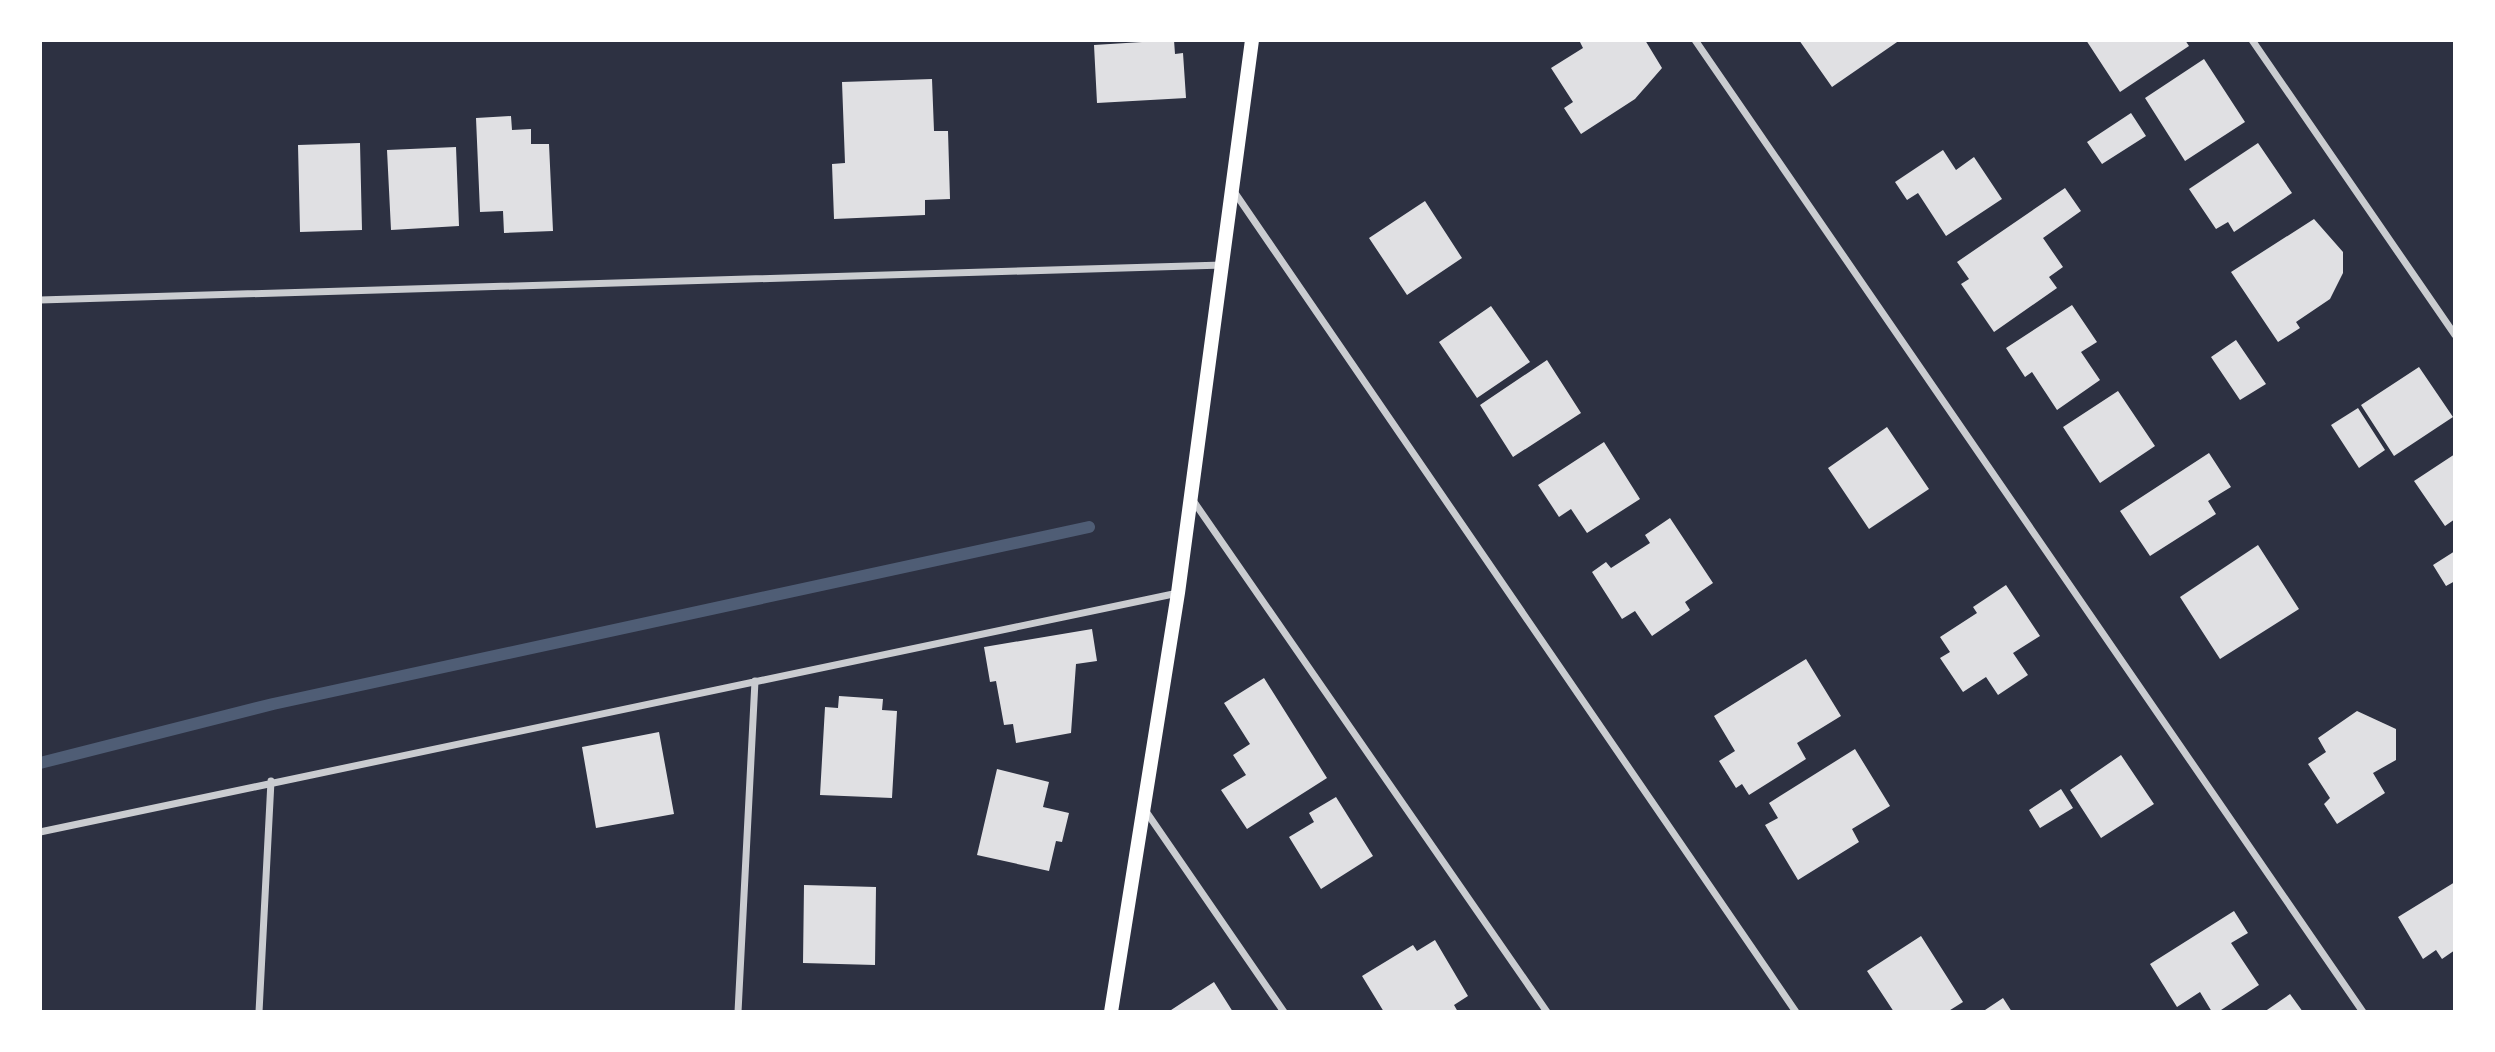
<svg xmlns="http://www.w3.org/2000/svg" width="2495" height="1052" font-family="Helvetica,sans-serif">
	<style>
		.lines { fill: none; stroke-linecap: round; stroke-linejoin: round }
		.stream { stroke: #4f5d75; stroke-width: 12 }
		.building { fill: #e0e0e3 }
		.minor { stroke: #caccd0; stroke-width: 7 }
		.secondary { stroke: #fff; stroke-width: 14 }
	</style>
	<rect width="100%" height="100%" fill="#2d3142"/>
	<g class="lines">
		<path class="stream" d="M40,763l233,-59 816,-177"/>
	</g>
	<path class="building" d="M1174,40l1,14 8,-1 3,45 -89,5 -3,-58z
		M1583,40h62l17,28 -27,31 -54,35 -17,-26 9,-6 -22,-34 32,-20 -3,-6z
		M1799,40h101l-68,47z
		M2086,40h99l4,6 -69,46z
		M2204,59l41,63 -60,39 -40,-63z
		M932,79l2,52h14l2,68 -25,1v15l-91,4 -2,-55 13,-1 -3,-81z
		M2131,113l15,23 -44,28 -15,-22z
		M511,116l1,14 19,-1v15h18l4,87 -49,2 -1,-22 -23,1 -4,-94z
		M360,143l2,87 -62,2 -2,-87z
		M2258,143l34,50 -58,39 -6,-10 -12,7 -27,-40z
		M456,147l3,79 -68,4 -4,-80z
		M1943,150l13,20 18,-13 28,42 -56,37 -28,-43 -11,7 -12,-18z
		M2065,188l16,23 -38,27 20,29 -14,10 8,11 -63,44 -33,-48 8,-5 -12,-17z
		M1425,201l37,57 -55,37 -38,-57z
		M2314,219l29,33v21l-13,26 -34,23 4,6 -22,14 -47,-70z
		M2072,305l25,37 -16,10 19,28 -43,30 -25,-38 -7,5 -19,-29z
		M1491,306l39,56 -53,36 -38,-56z
		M2236,340l30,44 -26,16 -29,-43z
		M1547,360l34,53 -68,44 -33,-52z
		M2419,367l34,50 -59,39 -33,-51z
		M2118,391l37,55 -55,37 -37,-56z
		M2358,408l27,42 -26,18 -28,-43z
		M1887,427l42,62 -60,40 -41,-61z
		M1604,442l36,57 -53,34 -16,-24 -12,8 -21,-32z
		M2209,453l22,34 -23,14 8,13 -66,42 -30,-45z
		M2455,454v65l-10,7 -31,-45z
		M1670,518l43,65 -28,19 5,8 -38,26 -17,-25 -13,8 -30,-47 14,-10 5,6 39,-25 -5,-8z
		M2258,545l41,64 -79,50 -40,-62z
		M2455,551v30l-9,5 -13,-21z
		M2006,585l34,51 -27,17 15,22 -30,20 -12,-18 -23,15 -23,-34 10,-6 -10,-15 37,-24 -4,-6z
		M1092,629l5,32 -21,3 -5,69 -55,10 -3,-19 -9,1 -8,-44 -6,1 -6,-35z
		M1806,659l35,57 -44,27 9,16 -57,36 -7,-11 -6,4 -17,-27 16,-10 -21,-35z
		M1264,678l63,100 -80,51 -26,-39 25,-15 -13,-20 17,-11 -26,-41z
		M839,696l44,3 -1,11 15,1 -5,87 -72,-3 5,-88 13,1z
		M2357,711l39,18v31l-23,13 12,20 -48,31 -13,-20 6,-6 -22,-34 18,-12 -8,-14z
		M659,732l15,82 -78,14 -14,-81z
		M1855,749l35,57 -38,23 7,13 -61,38 -33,-55 13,-7 -9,-15z
		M2121,755l33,49 -53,34 -31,-48z
		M997,769l52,13 -6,25 26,6 -7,29 -6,-1 -7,30 -72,-16z
		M2061,789l12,19 -33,20 -11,-18z
		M1336,797l37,59 -52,33 -32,-52 25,-15 -5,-9z
		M2455,882v68l-13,9 -6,-9 -13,9 -25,-42z
		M804,885l72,2 -1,78 -72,-2z
		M2234,911l14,22 -17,10 28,42 -41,27h-6l-12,-20 -23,15 -27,-43z
		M1921,936l42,66 -16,10h-53l-27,-41z
		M1435,940l33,56 -14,9 4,7h-74l-22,-36 51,-31 4,6z
		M1214,982l19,30h-65z
		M2290,994l13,18h-39z
		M2003,998l9,14h-30z"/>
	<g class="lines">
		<path class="minor" d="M1695,40l668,972
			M2252,40l203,295
			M1233,190l563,822
			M40,300l1183,-35
			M1192,499l355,513
			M1145,810l139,202
			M40,832l1138,-239
			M259,1012l12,-231
			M738,1012l17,-331"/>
		<path class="secondary" d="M1111,1012l67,-419 74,-553"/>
	</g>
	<rect width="2495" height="1052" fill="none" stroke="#ffffff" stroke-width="84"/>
</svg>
